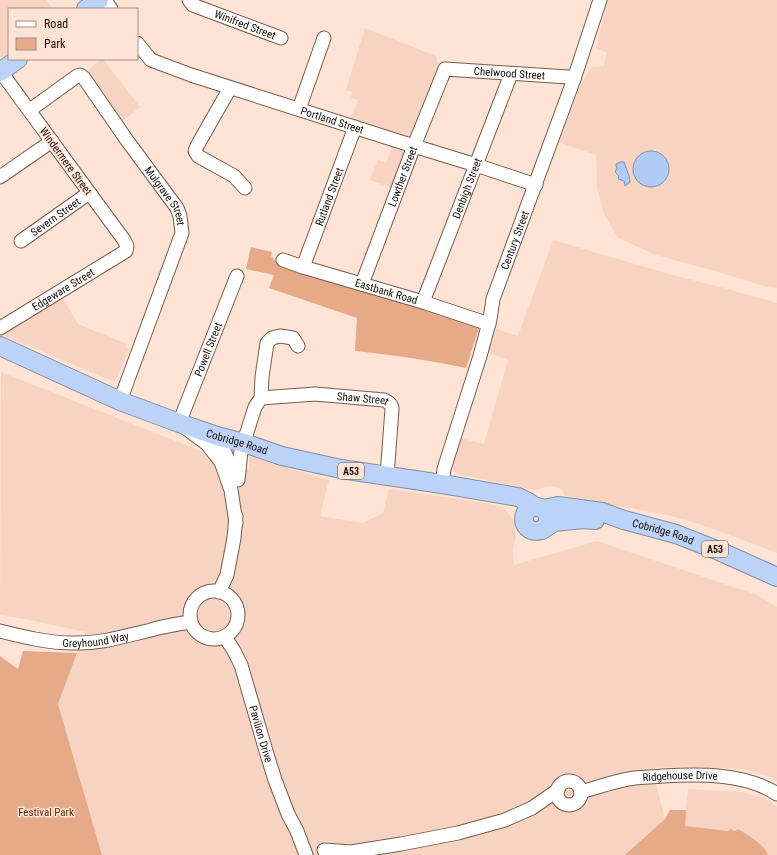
<svg xmlns="http://www.w3.org/2000/svg" width="777" height="855" font-family="'Roboto Condensed',sans-serif">
	<style>
		.built { fill: #f6d4c1 }
		.green { fill: #e6aa88 }
		.water { fill: #b0cbf6; stroke: #8292af }
		.lines { fill: none; stroke-linecap: round; stroke-linejoin: round }
		.minor-casing { stroke: #745c4f; stroke-width: 15 }
		.highway-casing { stroke: #828ea4; stroke-width: 20 }
		.minor { stroke: #fff; stroke-width: 13 }
		.highway { stroke: #bcd3f7; stroke-width: 18 }
		.labels { text-anchor: middle; stroke-width: 3; stroke-linejoin: round; paint-order: stroke }
		.shield { fill: #ffe3d4; stroke: #5d4e46; stroke-width: 1 }
		.shield-label { font-size: 10px; font-weight: bold; fill: #170e09 }
		.street-label { font-size: 11px; fill: #170e09; stroke: #ffe3d4 }
		.park-label { font-size: 11px; fill: #5d2b09; stroke: #ffe3d4 }
	</style>
	<rect width="100%" height="100%" fill="#ffe3d4"/>
	<path class="built" d="M0,0h46l7,9h-44v43l-9,6z
		M608,0h169v288l-11,-1 -41,-13 -69,-19 -38,-17 -14,-24 -7,-27 -1,-32 -38,-13 22,-55 5,-10 7,-10 12,-1 3,-13 -11,-5z
		M365,28l71,28 4,15 -26,67 -63,-20 7,-18 -7,-2 1,-6 -6,-2z
		M101,59h2l37,48 -18,15 -36,-50z
		M392,147l14,5 -14,36 -22,-8 8,-20 8,3z
		M553,240l116,34 51,13 57,16v250l-61,-23 -20,-7 -29,-8 -102,-19 -3,-7 -12,-3 -15,4 -78,-16 -5,-7 8,-29 24,6 24,-84 -20,-7 8,-24 22,7z
		M62,297l16,27 49,20 -2,3 4,2 -14,33 -110,-46 -1,-3z
		M1,372l248,98 1,-13 79,23 -9,36 43,7 20,-10 6,-24 102,15 13,4 9,11 2,8 1,8 -3,15 1,15 83,-24 160,54 20,12v174l-6,-4 -27,-8 -61,-2 -31,1 13,51 -36,36h-527l-44,-151 27,-72 -55,-12 -30,-5z
		M688,789l54,3 22,6 13,9v48h-9l-1,-3 -11,-12 -26,-11 -2,2 -44,-5z"/>
	<path class="green" d="M251,247l21,5 -1,4 7,8 1,-3 201,64 -14,43c-37,-8 -73,-13 -111,-17l2,-33 -88,-30 5,-13 -28,-6z
		M23,651l54,2 -19,51 44,151h-102v-199l18,13z
		M670,810h16l-1,16 43,5 2,-2 5,2 3,-2c11,7 25,14 30,26h-143l40,-36z"/>
	<path class="water" d="M633 169a18 18 0 1 1 36 0a18 18 0 1 1-36 0Z
		M620,162h4l5,14 1,6 -5,4 -1,-5 -6,-2 1,-3 -4,-4 2,-4 -1,-2v-2z"/>
	<g class="lines">
		<g class="minor-casing">
			<g id="minor">
				<path d="M105,0l6,9"/>
				<path id="s1" d="M189,0l4,5 5,2 83,31"/>
				<path id="s2" d="M137,43l14,17 40,15 210,67 75,23 60,20"/>
				<path d="M230,88l-33,58 -2,5 3,5 36,20 11,12"/>
				<path d="M299,109l25,-71"/>
				<path id="s3" d="M30,110l47,-34 3,-1 4,3 42,61 51,69 3,8 2,17 -62,168"/>
				<path d="M0,177l52,-36"/>
				<path id="s4" d="M21,241l68,-48"/>
				<path id="s5" d="M283,260l20,7 120,35 66,22"/>
				<path id="s6" d="M303,267l52,-140"/>
				<path id="s7" d="M362,284l52,-138 31,-77 123,8 6,2"/>
				<path id="s8" d="M423,302l88,-228"/>
				<path id="s9" d="M0,328l126,-77 1,-5 -3,-6 -123,-168"/>
				<path id="s10" d="M261,398l54,-4 69,6c4,2 8,4 8,9l-5,67"/>
				<path d="M217,436l15,32"/>
				<path d="M238,480l3,-29 14,-44 6,-9 1,-21 5,-34 5,-5 8,-2 13,2 5,8"/>
				<path id="s11" d="M442,484l2,-15 36,-113 10,-37 3,-20 81,-220 26,-79"/>
				<path id="s12" d="M236,523l-5,-33 -10,-28 -14,-18 -28,-21 58,-147"/>
				<circle cx="214" cy="615" r="24"/>
				<path d="M219,592l8,-17 7,-37 2,-22"/>
				<path id="s13" d="M0,631c24,6 48,12 73,12 27,1 52,-7 78,-13 13,-4 26,-6 39,-8"/>
				<path id="s14" d="M225,637l9,14 7,14 25,86 9,29 13,34 9,17 9,24"/>
				<circle cx="569" cy="793" r="12"/>
				<path id="s15" d="M581,792c18,-5 36,-12 54,-14 9,-1 19,-1 28,-2 36,-2 82,-3 114,18"/>
				<path d="M324,850l27,2 50,-8 57,-11 47,-13 27,-12 26,-18"/>
			</g>
		</g>
		<g class="highway-casing">
			<g id="highway">
				<path d="M86,9l13,-9"/>
				<path d="M0,72l18,-13"/>
				<path id="s16" d="M0,346l120,55 59,22 38,13 27,7 38,13 59,13 101,15 76,13 10,5 6,4"/>
				<circle cx="536" cy="519" r="12"/>
				<path id="s17" d="M544,509l14,-3 44,6 22,8 52,14 43,17 58,26"/>
				<path d="M542,530l12,-8 29,-3 12,1"/>
			</g>
		</g>
		<use href="#minor" class="minor"/>
		<use href="#highway" class="highway"/>
	</g>
	<g class="labels">
		<g class="shield">
			<rect x="338" y="463" width="26" height="16" rx="3"/>
			<rect x="702" y="541" width="26" height="16" rx="3"/>
		</g>
		<g class="shield-label">
			<text x="351" y="475">A53</text>
			<text x="715" y="553">A53</text>
		</g>
		<g class="street-label">
			<text dy="4" stroke="none"><textPath href="#s1" startOffset="62">Winifred Street</textPath></text>
			<text dy="4" stroke="none"><textPath href="#s7" startOffset="295">Chelwood Street</textPath></text>
			<text dy="4" stroke="none"><textPath href="#s2" startOffset="213">Portland Street</textPath></text>
			<text transform="translate(66 161) rotate(54)" y="4">Windermere Street</text>
			<text dy="4" stroke="none"><textPath href="#s7" startOffset="115">Lowther Street</textPath></text>
			<text dy="4" stroke="none"><textPath href="#s8" startOffset="122">Denbigh Street</textPath></text>
			<text dy="4" stroke="none"><textPath href="#s3" startOffset="210">Mulgrave Street</textPath></text>
			<text dy="4" stroke="none"><textPath href="#s6" startOffset="75">Rutland Street</textPath></text>
			<text dy="4" stroke="none"><textPath href="#s4" startOffset="42">Severn Street</textPath></text>
			<text dy="4" stroke="none"><textPath href="#s11" startOffset="255">Century Street</textPath></text>
			<text dy="4" stroke="none"><textPath href="#s9" startOffset="74">Edgeware Street</textPath></text>
			<text dy="4" stroke="none"><textPath href="#s5" startOffset="108">Eastbank Road</textPath></text>
			<text dy="4" stroke="none"><textPath href="#s12" startOffset="200">Powell Street</textPath></text>
			<text dy="4" stroke="none"><textPath href="#s10" startOffset="102">Shaw Street</textPath></text>
			<text dy="4" stroke="none"><textPath href="#s16" startOffset="256">Cobridge Road</textPath></text>
			<text dy="4" stroke="none"><textPath href="#s17" startOffset="123">Cobridge Road</textPath></text>
			<text dy="4" stroke="none"><textPath href="#s13" startOffset="97">Greyhound Way</textPath></text>
			<text dy="4" stroke="none"><textPath href="#s14" startOffset="104">Pavilion Drive</textPath></text>
			<text dy="4" stroke="none"><textPath href="#s15" startOffset="101">Ridgehouse Drive</textPath></text>
		</g>
		<g class="park-label">
			<text x="46" y="816">Festival Park</text>
		</g>
	</g>
	<rect x="8" y="8" width="130" height="52" fill="#ffe3d4" stroke="#a28e83"/>
	<rect x="16" y="21" width="20" height="6" fill="#ffffff" stroke="#a28e83"/>
	<text x="44" y="28" font-size="12" fill="#170e09">Road</text>
	<rect x="16" y="38" width="20" height="12" fill="#e6aa88" stroke="#a28e83"/>
	<text x="44" y="48" font-size="12" fill="#170e09">Park</text>
</svg>
